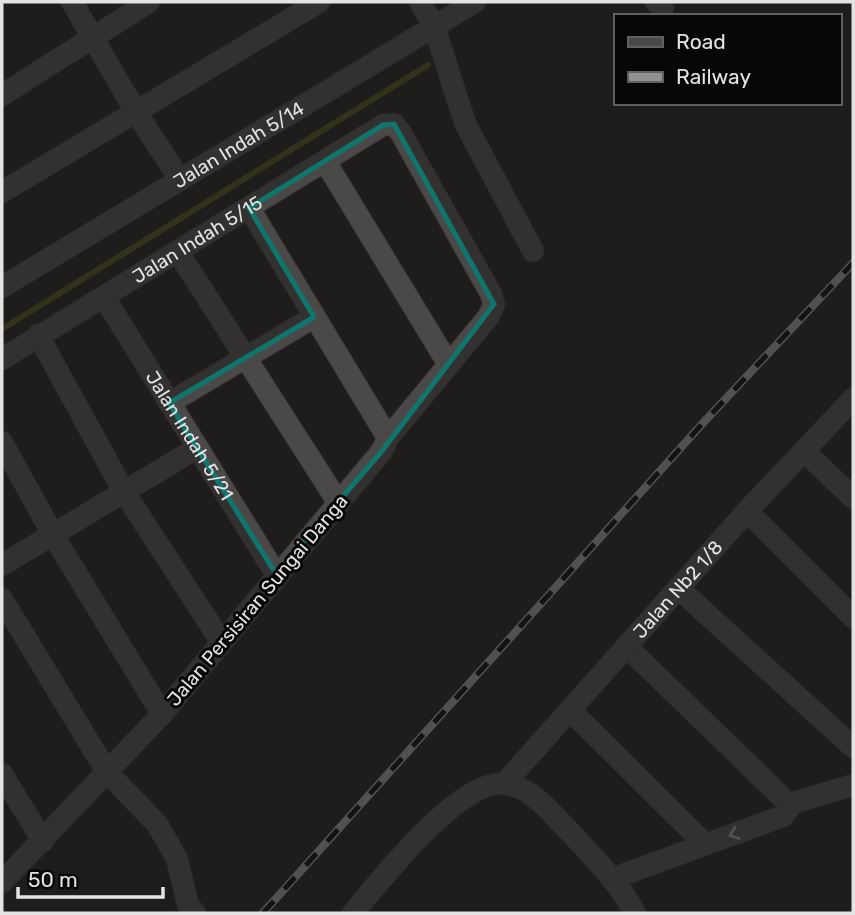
<svg xmlns="http://www.w3.org/2000/svg" width="855" height="915" font-family="Rubik,sans-serif">
	<style>
		.lines { fill: none; stroke-linecap: round; stroke-linejoin: round }
		.stream { stroke: #494b18; stroke-width: 6 }
		.minor-casing { stroke: #3a3837; stroke-width: 23 }
		.minor { stroke: #4b4947; stroke-width: 21 }
		.rail-casing { stroke: #92908e; stroke-width: 8 }
		.rail { stroke: #080707; stroke-width: 5; stroke-dasharray: 16; stroke-linecap: butt }
		.oneway { stroke: #918f8d }
		.marked { fill: none; stroke: #0f766e; stroke-width: 5; stroke-linejoin: round }
		.labels { text-anchor: middle; stroke-width: 6; stroke-linejoin: round; paint-order: stroke }
		.street-label { font-size: 19px; fill: #e6e4e3; stroke: #080707 }
	</style>
	<rect width="100%" height="100%" fill="#1f1d1b"/>
	<g class="lines">
		<path class="stream" d="M2,329l426,-264"/>
		<g class="minor-casing">
			<g id="minor">
				<path d="M72,2l64,110 43,66"/>
				<path d="M420,2l14,24 31,97 68,128"/>
				<path d="M656,2l7,6"/>
				<path d="M2,95l147,-93"/>
				<path d="M325,161l124,204"/>
				<path d="M2,192l317,-190"/>
				<path d="M249,208l139,230"/>
				<path d="M178,252l160,250"/>
				<path id="s1" d="M2,287l473,-285"/>
				<path id="s2" d="M104,297l172,277"/>
				<path d="M38,335l86,157 97,149"/>
				<path id="s3" d="M2,359l381,-234 11,-1 7,9 90,161 3,10 -5,12 -101,122 -6,13 -220,263 -160,168"/>
				<path d="M169,403l145,-86"/>
				<path d="M2,442l51,93 109,179"/>
				<path d="M804,451l49,47"/>
				<path d="M747,511l106,106"/>
				<path d="M2,565l195,-117"/>
				<path d="M678,588l175,159"/>
				<path d="M2,599l105,173 50,52 20,35 11,46 7,8"/>
				<path d="M626,646l160,155 7,2"/>
				<path d="M570,710l135,134"/>
				<path d="M2,774l41,67"/>
				<path id="s4" d="M504,784l243,-273 106,-112"/>
				<path d="M793,803l60,-18"/>
				<path d="M614,878l169,-62 10,-13"/>
				<path d="M353,913c27,-32 107,-135 151,-129 28,3 45,27 64,46 25,27 49,50 67,83"/>
			</g>
		</g>
		<use href="#minor" class="minor"/>
		<g class="rail-casing">
			<path id="rail" d="M263,913l440,-490 150,-160"/>
		</g>
		<use href="#rail" class="rail"/>
	</g>
	<defs><path id="oneway-chevron" d="M-2-3.5L2.5 0L-2 3.5" fill="none" stroke-width="1.6" stroke-linecap="round" stroke-linejoin="round" transform="scale(1.75)"/></defs>
	<use class="oneway" href="#oneway-chevron" transform="translate(734 834) rotate(160)"/>
	<path d="M0 0H855V915H0ZM394,124l100,180 -112,147 -106,123 -107,-171 145,-86 -65,-109 134,-83z" fill="#1f1d1b" fill-opacity=".55" fill-rule="evenodd"/>
	<path class="marked" d="M394,124l100,180 -112,147 -106,123 -107,-171 145,-86 -65,-109 134,-83z"/>
	<g class="labels">
		<g class="street-label">
			<text dy="7" stroke="none"><textPath href="#s1" startOffset="276">Jalan Indah 5/14</textPath></text>
			<text dy="7" stroke="none"><textPath href="#s3" startOffset="229">Jalan Indah 5/15</textPath></text>
			<text dy="7" stroke="none"><textPath href="#s2" startOffset="163">Jalan Indah 5/21</textPath></text>
			<text dy="7" stroke="none"><textPath href="#s4" startOffset="261">Jalan Nb2 1/8</textPath></text>
			<text transform="translate(257 600) rotate(-50)" y="7">Jalan Persisiran Sungai Danga</text>
		</g>
	</g>
	<rect width="855" height="915" fill="none" stroke="#e6e4e3" stroke-width="7"/>
	<rect x="614" y="14" width="228" height="91" fill="#080707" stroke="#615f5f" stroke-width="2"/>
	<rect x="628" y="37" width="35" height="10" fill="#4b4947" stroke="#615f5f" stroke-width="2"/>
	<text x="676" y="49" font-size="21" fill="#e6e4e3">Road</text>
	<rect x="628" y="72" width="35" height="10" fill="#92908e" stroke="#615f5f" stroke-width="2"/>
	<text x="676" y="84" font-size="21" fill="#e6e4e3">Railway</text>
	<path d="M18 887v10h145v-10" fill="none" stroke="#e6e4e3" stroke-width="3.5"/>
	<text x="28" y="887" font-size="21" fill="#e6e4e3" stroke="#080707" stroke-width="5" paint-order="stroke">50 m</text>
</svg>
